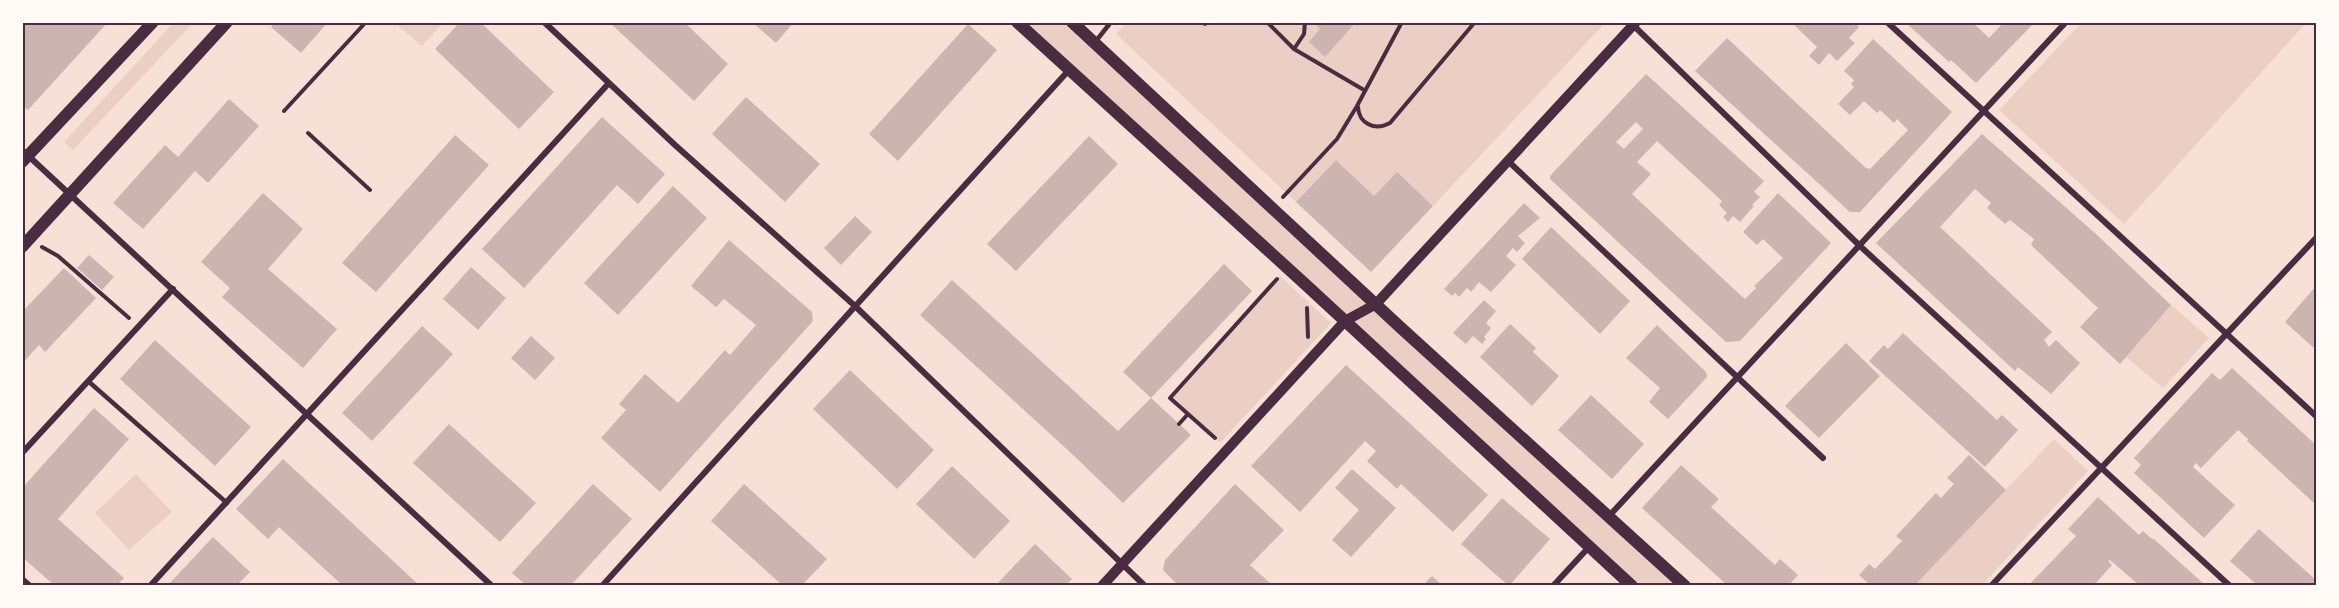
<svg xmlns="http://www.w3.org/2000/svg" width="2339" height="608" font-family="Mulish,sans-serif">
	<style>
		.green { fill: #ebcfc5 }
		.building { fill: #ccb4b1; fill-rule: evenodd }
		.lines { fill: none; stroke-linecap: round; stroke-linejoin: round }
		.path { stroke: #4a2c40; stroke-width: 4 }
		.service { stroke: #4a2c40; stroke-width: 4.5 }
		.minor { stroke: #4a2c40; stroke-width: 6 }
		.tertiary { stroke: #4a2c40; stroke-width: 10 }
		.secondary { stroke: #4a2c40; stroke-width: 12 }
		.neatline { fill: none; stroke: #4a2c40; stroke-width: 2 }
	</style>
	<rect width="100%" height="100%" fill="#f7e1d7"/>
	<path class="green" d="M1128,22l477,1 -172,183 -36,-34 -23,24 -38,-36 -40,42 -180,-168z
		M2082,22h224v1l-182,201 -125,-114z
		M173,23h20l-120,127 -9,-8z
		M395,23h48l-21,23z
		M1017,23h55l613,562h-53z
		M1280,276l51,47 -111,120 -50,-45z
		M2171,305l38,33 -46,50 -37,-31z
		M2054,439l34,32 -106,114h-67z
		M136,474l36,38 -43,38 -34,-37z"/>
	<path class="building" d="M22,22h86l-80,88 -6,-5z
		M275,22h53l-27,31 -30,-26z
		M460,22h20l74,70 -35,37 -84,-80z
		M609,22h75l44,42 -34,37z
		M752,22h42l-18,21z
		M1313,22h43l-31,35 -16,-15 11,-13z
		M1791,22h64l4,5 -10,11 6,5 -18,18 -8,-8 -10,12 -10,-9 8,-9z
		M1905,22h67l17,16 15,-16h31l-59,61 -25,-23 -2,2z
		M968,24l29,26 -99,111 -29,-27z
		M1727,38l139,130 4,1 38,-39 -11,-11 -3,4 -14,-13 -3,3 -13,-12 -14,14 -12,-11 16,-17 -3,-3 3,-4 -10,-9 29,-32 79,73 -92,100h-10l-155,-141z
		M1646,74l118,107 -10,11 6,5 -8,8 2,1 -14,16 -7,-6 -5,6 -5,-5 4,-4 -8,-8 3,-4 -65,-60 -20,21 14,12 -19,20 104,97 9,8 11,-11 -2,-2 29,-28 -20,-19 -6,6 -14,-13 35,-39 53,50 -91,98 -14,1 -176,-163v-3zM1636,122l7,7 -19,20 -8,-7z
		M746,97l74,67 -35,38 -73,-68z
		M229,99l30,27 -51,57 -13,-12 -52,58 -30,-26 52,-58 13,12z
		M602,117l63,57 -27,30 -21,-19 -93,103 -42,-39z
		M1982,134l114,100 75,71 -51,59 -40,-37 18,-19 -67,-63 3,-6 -24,-19 -5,4 -18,-16 4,-5 -16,-14 -35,38 112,105 -8,8 5,7 7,-7 24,23 -29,31 -33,-27 -3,4 -139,-128z
		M455,135l34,30 -113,127 -34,-29z
		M1089,136l29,28 -102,107 -29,-27z
		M1336,160l38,36 23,-24 36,34 -62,66 -75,-70z
		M673,186l34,32 -89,97 -34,-32z
		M263,193l40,36 -35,40 69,60 -34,39 -81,-71 8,-9 -29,-26z
		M1524,203l16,15 -22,18 7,7 -8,9 -4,-4 -7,8 10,9 -25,27 -12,-10 -8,10 -4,-4 -8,9 -4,-4 -3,3 -8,-7z
		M855,216l17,16 -31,33 -17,-17z
		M1551,227l79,74 -30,33 -78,-75z
		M729,240l83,72 1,9 -153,171 -59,-54 25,-28 -7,-6 26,-30 33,29 47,-53 5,5 26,-30 -32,-26 -8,8 -25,-21z
		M89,255l25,22 -12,13 -25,-22z
		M1224,264l28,27 -101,107 -28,-26z
		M471,267l35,31 -28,32 -35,-31z
		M64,268l32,30 -51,54 -6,-7 -17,19v-52z
		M952,280l166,151 33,-33 40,37 -68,68 -52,-50 -151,-138z
		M2316,286v64l-31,-28z
		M1484,300l12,11 -10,12 5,5 -7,9 2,2 -4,5 -9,-8 -7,8 -13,-11z
		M1510,324l26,24 -3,4 26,24 -27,30 -52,-49z
		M1657,325l49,47 1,5 -39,42 -19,-17 11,-14 -34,-30z
		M422,326l31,28 -81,87 -30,-28z
		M1903,333l94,87 5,-5 16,15 -33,37 -116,-106 15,-16 4,4z
		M531,336l24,22 -20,22 -24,-22z
		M155,340l96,87 -36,39 -95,-87z
		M1846,343l34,33 -61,62 -34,-32z
		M1346,365l142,130 -35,37 -52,-48 -4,5 -30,-28 9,-10 -11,-10 -65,71 -49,-46z
		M2232,368l84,77v60l-69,-64 1,-2 -10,-9 -37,38 -5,-5 -3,4 42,38 -31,33 -70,-65 7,-8 -7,-7 78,-85 8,7z
		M850,370l84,80 -37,39 -84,-80z
		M1591,395l53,49 -32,35 -54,-49z
		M94,408l35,31 -71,80 66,59 -7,7h-63l-32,-28v-69z
		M449,424l87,79 -36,39 -87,-79z
		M1969,455l37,35 -91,95h-45l-11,-10 10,-11 6,5 27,-28 -6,-5 40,-43 5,5 13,-14 -7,-6z
		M283,459l136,126h-77l-63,-58 -11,12 -32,-30z
		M1681,465l38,34 -8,8 64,58 5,-6 18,16 -9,10h-62l-85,-77z
		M952,466l58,55 -36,38 -58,-55z
		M1352,469l44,39 -45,49 -19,-17 27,-30 -24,-22z
		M593,484l39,35 -61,66h-45l-14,-12z
		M744,484l83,75 -25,26h-20l-71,-64z
		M1235,484l49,46 -34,35 22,20h-94l-15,-15 2,-10z
		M2098,497l41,38 4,-4 9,8h2l51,46h-66l-29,-25 -2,1 4,4 -18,20h-65l47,-49 -8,-7z
		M1502,498l48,41 -41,47 -48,-42z
		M2259,529l57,51v5h-59l-27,-24z
		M213,537l37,35 -13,13h-69z
		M1035,544l37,35 -6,6h-70z
		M1432,576l10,9h-19z"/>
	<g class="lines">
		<path class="path" d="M1267,22l27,27 70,41
			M1205,24v-2
			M1294,49l10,-15 1,-12
			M1358,107c1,17 17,24 32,16l85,-101
			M284,111l82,-89
			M308,133l62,57
			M1283,197l54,-58 20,-33 45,-84
			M42,247l16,9 71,62
			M1307,308l1,29
			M1179,424l9,-10
			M1215,438l-45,-40 107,-119"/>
		<path class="service" d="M1096,41l15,-19
			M88,381l139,122"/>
		<path class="minor" d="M544,22l131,123 180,161 290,280
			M1887,22l429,394
			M1633,25l227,221 370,340
			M22,150l470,436
			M1508,161l315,297
			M22,453l151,-164
			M1610,515l456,-493
			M22,579l8,7
			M150,586l459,-503
			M602,586l467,-516
			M1553,586l36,-39
			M1991,586l325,-348"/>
		<path class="tertiary" d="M1102,586l243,-265 31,-17 260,-282"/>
		<path class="secondary" d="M1017,22l288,262 327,302
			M1072,22l328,305 285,259
			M22,162l131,-140
			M22,247l205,-225"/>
	</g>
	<rect width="2339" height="608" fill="none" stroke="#fffaf5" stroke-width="48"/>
	<rect x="24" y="24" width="2291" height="560" class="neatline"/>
</svg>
